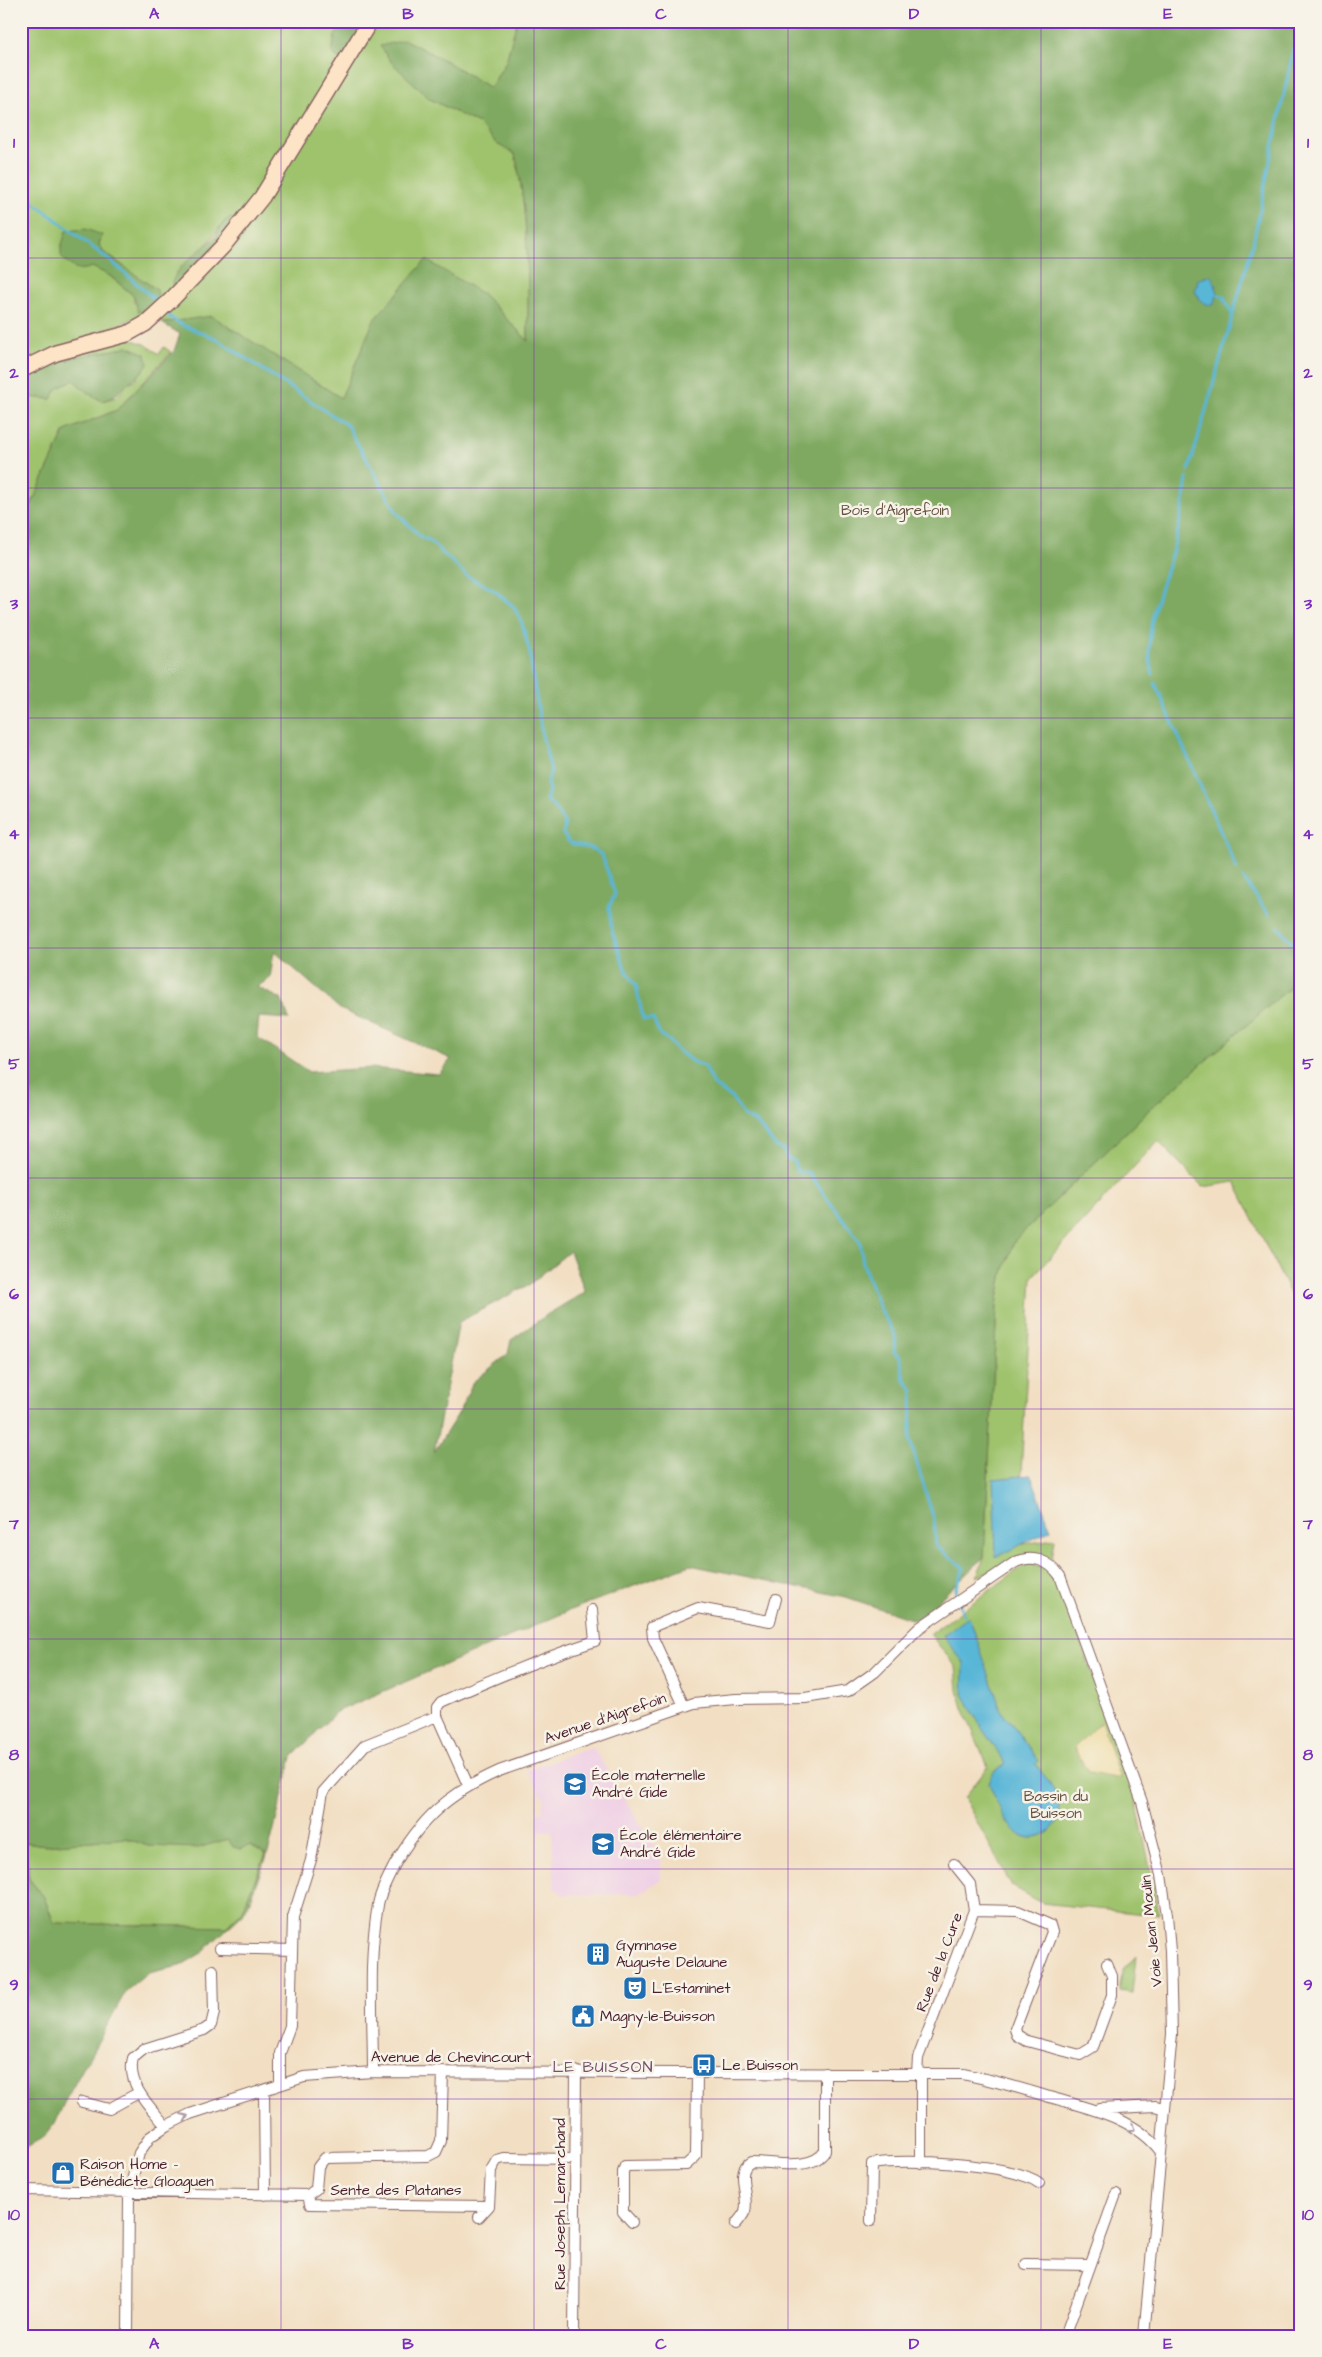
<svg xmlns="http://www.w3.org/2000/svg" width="1322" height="2357" font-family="'Architects Daughter',sans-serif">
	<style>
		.built { fill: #f0d0e5 }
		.green { fill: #9fc36d; stroke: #74714c; fill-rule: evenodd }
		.forest { fill: #7fa960; stroke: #646446; fill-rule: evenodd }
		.sand { fill: #eeda9e; stroke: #9c7c64 }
		.water { fill: #59b6d7; stroke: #526a81 }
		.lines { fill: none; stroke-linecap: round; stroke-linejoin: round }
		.stream { stroke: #59b6d7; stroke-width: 3 }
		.street-casing { stroke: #856260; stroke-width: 12 }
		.secondary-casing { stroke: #856260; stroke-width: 18 }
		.street { stroke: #fff; stroke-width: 10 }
		.secondary { stroke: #fee4c6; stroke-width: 15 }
		.oneway { stroke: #ae9aa0 }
		.grid { fill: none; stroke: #7b2cbf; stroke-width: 1; stroke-opacity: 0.55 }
		.labels { text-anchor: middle; stroke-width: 5; stroke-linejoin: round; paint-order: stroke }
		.park-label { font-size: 15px; fill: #64503f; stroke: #f7f3e8 }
		.street-label { font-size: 15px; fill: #4a1f2b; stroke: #f7f3e8 }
		.poi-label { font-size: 15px; fill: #4a1f2b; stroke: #f7f3e8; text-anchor: start }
		.neighbourhood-label { font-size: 16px; letter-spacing: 1px; fill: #76526c; stroke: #f7f3e8 }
		.neatline { fill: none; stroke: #7b2cbf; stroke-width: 2 }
		.grid-label { font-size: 16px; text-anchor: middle; font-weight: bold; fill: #7b2cbf }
	</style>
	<rect width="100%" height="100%" fill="#f7f3e8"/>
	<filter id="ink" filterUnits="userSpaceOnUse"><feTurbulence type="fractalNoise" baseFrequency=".02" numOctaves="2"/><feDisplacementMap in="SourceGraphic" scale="10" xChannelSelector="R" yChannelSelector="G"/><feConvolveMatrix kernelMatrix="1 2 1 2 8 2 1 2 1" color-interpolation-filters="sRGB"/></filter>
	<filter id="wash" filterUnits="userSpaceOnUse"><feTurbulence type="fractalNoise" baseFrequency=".0096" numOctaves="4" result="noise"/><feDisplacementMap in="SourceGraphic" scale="20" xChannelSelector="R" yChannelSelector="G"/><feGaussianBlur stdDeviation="1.12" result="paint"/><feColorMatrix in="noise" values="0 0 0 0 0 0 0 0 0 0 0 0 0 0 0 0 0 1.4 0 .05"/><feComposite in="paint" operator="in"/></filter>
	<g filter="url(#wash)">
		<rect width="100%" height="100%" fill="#f2dfc3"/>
		<path class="built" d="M593,1747l68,111v22l-23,14 -75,1 -9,-8 -2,-56h-14v-18l6,-3 -2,-3 2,-8 -18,-29z"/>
		<path class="green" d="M21,21h327l-13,14 26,-11 -1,-3h157l-11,41 -16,26 -44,-27 -16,38 49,25 18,20 18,10c14,62 13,125 13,187l-45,-47 -109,26 -33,78 -129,-81 -50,6 -5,-14 -136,56zM220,226c-4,28 -22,35 -45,48 11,-7 40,-37 45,-48zM85,229l17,7 -3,8 3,7 55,39 -23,13v-7l-24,-20 -18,-10z
			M126,338l19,6 14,10 5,-7 7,5 -54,58 -52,21 -44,96v-124l7,-6 23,2 7,-11 15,-8 28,21 16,-4 11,-14 9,-4 -10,-33c-12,5 -22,5 -35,8 -25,4 -49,12 -71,25v-5l22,-11z
			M1301,978v338l-66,-134 -32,5 -45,-46 -126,136 -15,268 38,-6 -3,19 -26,-5 -49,24 7,-20 13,-252c4,-22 7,-45 18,-65l137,-133z
			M21,1295l5,75 -5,64z
			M1027,1563l18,4 15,18 74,205 25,123 -15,1 -102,-11 -30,-17 -48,-88 24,-31 -25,-59 -5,-18 -2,-23 -26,-33z
			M126,1838l22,8 80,-8 13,11 9,-4 16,9 -25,59 -15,14 -172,-4 -10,-26 -15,-18 -4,-37 20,3z
			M1136,1956l-4,37 -13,-2 4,-21z"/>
		<path class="forest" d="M348,21h12l6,23 -8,11 -13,9 -13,-11 3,-18z
			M517,21h784v957l-149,129 -137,133 -12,32 -6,33 -13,252 -67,64 -71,-24 -156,-32 -117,44 -237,103 -44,45 -24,96 -19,49 -6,12 -43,40 -20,12 -32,7 -22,18 -62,112 -9,20 -11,14 -23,13v-716l5,-64 -5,-75v-768l44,-96 52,-21 57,-59 6,-17 -18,-11 50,-7 129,82 33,-78 52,-60 57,34 45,47c0,-63 1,-126 -13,-187l-18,-10 -18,-20 -49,-25 -38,-36 -12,-17 25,-6 41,21 44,27 16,-26zM274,951l66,58 111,50 -12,15 -68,-6 -62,4 -52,-35 2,-20 30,2 -8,-20 -24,-12 13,-9zM570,1251l15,41 -37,22 -37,26 -3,14 -35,28 -15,32 -24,38 25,-130 71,-38zM126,1838l22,8 50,2 30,-9 5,8 8,2 9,-4 16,9 -25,59 -15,14 -172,-4 -10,-26 -15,-18 -4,-37 20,3z
			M232,218l1,5 -29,35 -29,29 -3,-4c6,-19 29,-32 43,-46 6,-7 5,-17 17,-19z
			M85,229l17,6 -3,9 3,7 55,39 2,14 -9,6 -12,2 -4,-16 -24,-20 -18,-9c-15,6 -21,0 -31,-11v-8l5,-17z
			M127,346l19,8 2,10c-9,12 -9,11 -20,19 -14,11 -6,12 -26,18l-14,-8 -15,-13 -15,8 -7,11 -23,-2 -7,6v-24c22,-13 46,-21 71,-25 13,-3 23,-3 35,-8z"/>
		<path class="sand" d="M1101,1721l2,7 17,51 -31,-6 -15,-25z"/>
		<path class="water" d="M1206,276h6l6,17 -4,11 -4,2 -9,-5 -6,-10 3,-11z
			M1031,1475l20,55 -55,27 -3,-78z
			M969,1616l32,94 38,51 -4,3c8,10 17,20 22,32 12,32 -23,57 -45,32 -10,-12 -17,-30 -23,-45l5,-11 12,-8 -23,-34 -20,-36 1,-31 -21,-28z"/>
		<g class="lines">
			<path class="stream" d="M21,193l91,69 48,42
				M1218,295l5,1 9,18
				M165,311l6,7 11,7 33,13 132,87 50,88 25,25 7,2 38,36 27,14 20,17 7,13 8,29 13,86 9,35 -4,13 2,7 -3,10 8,7 11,17 -2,10 7,9 23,6 9,6 13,39 -6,13 3,24 13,38 11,16 7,34h10l7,16 9,5 7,9 17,13 12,4 8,18 20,15 11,17 13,7 19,24 8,3 3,8 7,3 3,11h11l52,70 3,22 17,45 16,28 -2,15 6,4 4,23 9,11 -3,50 24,80 2,26 28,22 -8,21 1,9
				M1189,470l64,-227 42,-202 6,-15
				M1153,674c-12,-45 9,-85 21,-128 6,-22 10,-45 13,-68
				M1155,683l82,186
				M1243,878l26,37
				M1278,927l23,25
				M959,1604l5,11"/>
		</g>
	</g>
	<g filter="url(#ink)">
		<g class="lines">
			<g class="street-casing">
				<path id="street" d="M684,1706l-31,-68 -1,-11 46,-19 72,13 6,-22
					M468,1785l-31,-69v-9l4,-5c51,-23 102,-44 154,-61l-3,-31
					M974,1910l44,1 32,14 2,7 -37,97 2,6 10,6 53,14 13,-8 19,-52v-19l-5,-12
					M220,1948l72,2
					M373,2072c0,-55 -5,-113 5,-167 2,-13 10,-27 16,-39 27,-48 54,-72 105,-95l195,-68 42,-4 69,-1 43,-7 27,-19 44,-44 95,-65c18,-9 35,-3 46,13l82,226 19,73 6,40 3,36 2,83 -28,302
					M917,2073l1,-15 56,-148 -4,-26 -16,-20
					M280,2085v-32l10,-27 3,-109 18,-57 12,-68 42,-47 72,-29
					M264,2091l1,104
					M82,2102l27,7 29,-16
					M1099,2109l57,-3 9,3
					M166,2126c-15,-18 -40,-41 -33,-68l11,-9 60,-19 7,-5 3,-12 -1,-43
					M921,2163v-90
					M21,2190l287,5 8,-6 2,-22 7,-9 103,-2 8,-4 5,-11 2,-69
					M308,2195l2,9 179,2
					M479,2217l10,-11 2,-36 6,-10 7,-2 71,1
					M871,2221l1,-57c32,-6 143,0 167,19
					M632,2222l-9,-10v-40l2,-6 61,-1 10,-9 1,-83
					M736,2224c3,-4 7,-8 9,-13 5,-14 -11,-41 6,-49 22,0 61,10 74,-11v-78
					M1026,2264l64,1
					M128,2336l1,-143 10,-40 11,-16 16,-11 24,-12 114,-37 69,-5 590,2c31,6 60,15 90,24 38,11 83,20 108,54
					M574,2336l2,-265
					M1065,2336l51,-142"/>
			</g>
			<g class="secondary-casing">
				<path id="secondary" d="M21,370l35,-17 71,-19 18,-10 26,-24 52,-54 39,-49 108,-176"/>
			</g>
			<use href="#street" class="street"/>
			<use href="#secondary" class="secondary"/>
		</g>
		<defs><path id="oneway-chevron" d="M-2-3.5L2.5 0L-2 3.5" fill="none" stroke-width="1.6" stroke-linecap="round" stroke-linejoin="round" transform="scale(1.25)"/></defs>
		<g class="oneway">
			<use href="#oneway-chevron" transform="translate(185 2117) rotate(-24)"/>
			<use href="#oneway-chevron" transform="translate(1132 2128) rotate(33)"/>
		</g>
	</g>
	<path class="grid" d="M281,21v2315M534,21v2315M788,21v2315M1041,21v2315M21,258h1280M21,488h1280M21,718h1280M21,948h1280M21,1178h1280M21,1409h1280M21,1639h1280M21,1869h1280M21,2099h1280"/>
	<defs>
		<g id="school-square" transform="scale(1.25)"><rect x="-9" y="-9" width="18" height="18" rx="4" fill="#1f6fb2" stroke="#f7f3e8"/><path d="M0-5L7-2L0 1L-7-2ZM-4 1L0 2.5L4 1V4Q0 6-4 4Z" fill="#fff"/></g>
		<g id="building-square" transform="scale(1.25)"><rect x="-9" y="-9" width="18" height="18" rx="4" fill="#1f6fb2" stroke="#f7f3e8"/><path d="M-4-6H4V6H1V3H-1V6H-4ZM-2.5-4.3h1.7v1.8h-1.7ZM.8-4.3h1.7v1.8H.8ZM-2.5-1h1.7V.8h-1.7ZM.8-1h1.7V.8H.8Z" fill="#fff"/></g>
		<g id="theatre-square" transform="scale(1.25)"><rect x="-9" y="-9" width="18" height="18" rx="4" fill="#1f6fb2" stroke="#f7f3e8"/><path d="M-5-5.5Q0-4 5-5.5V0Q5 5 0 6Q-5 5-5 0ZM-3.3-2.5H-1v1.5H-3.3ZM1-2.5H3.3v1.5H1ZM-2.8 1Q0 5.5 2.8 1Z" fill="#fff"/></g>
		<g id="civic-square" transform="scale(1.25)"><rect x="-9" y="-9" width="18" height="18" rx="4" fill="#1f6fb2" stroke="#f7f3e8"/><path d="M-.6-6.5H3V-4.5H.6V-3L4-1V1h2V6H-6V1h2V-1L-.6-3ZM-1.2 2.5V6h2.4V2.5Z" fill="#fff"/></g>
		<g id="bus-square" transform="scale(1.25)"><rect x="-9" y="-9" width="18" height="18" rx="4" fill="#1f6fb2" stroke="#f7f3e8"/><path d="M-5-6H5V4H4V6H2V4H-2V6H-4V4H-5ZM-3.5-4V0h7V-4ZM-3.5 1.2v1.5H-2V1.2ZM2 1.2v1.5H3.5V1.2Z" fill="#fff"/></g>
		<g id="shop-square" transform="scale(1.25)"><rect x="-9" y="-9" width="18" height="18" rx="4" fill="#1f6fb2" stroke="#f7f3e8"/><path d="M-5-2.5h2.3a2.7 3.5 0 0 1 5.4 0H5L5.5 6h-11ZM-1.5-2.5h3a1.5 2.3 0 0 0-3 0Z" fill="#fff"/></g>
	</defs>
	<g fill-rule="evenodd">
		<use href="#school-square" x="575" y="1784"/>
		<use href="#school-square" x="603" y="1844"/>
		<use href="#building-square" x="598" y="1954"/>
		<use href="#theatre-square" x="635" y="1988"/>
		<use href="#civic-square" x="583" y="2016"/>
		<use href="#bus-square" x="704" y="2065"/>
		<use href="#shop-square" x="63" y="2173"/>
	</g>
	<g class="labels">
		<g class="park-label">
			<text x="895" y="515">Bois d'Aigrefoin</text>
			<text x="1056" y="1801">Bassin du<tspan x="1056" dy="17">Buisson</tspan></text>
		</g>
		<g class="street-label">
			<text transform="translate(605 1718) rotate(-19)" y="5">Avenue d'Aigrefoin</text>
			<text transform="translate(1151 1931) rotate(-96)" y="5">Voie Jean Moulin</text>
			<text transform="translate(939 1962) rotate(-69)" y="5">Rue de la Cure</text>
			<text x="451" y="2062">Avenue de Chevincourt</text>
			<text x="396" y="2195">Sente des Platanes</text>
			<text transform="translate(560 2204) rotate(-90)" y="5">Rue Joseph Lemarchand</text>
		</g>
		<g class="poi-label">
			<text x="592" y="1780">École maternelle<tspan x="592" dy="17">André Gide</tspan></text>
			<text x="620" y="1840">École élémentaire<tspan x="620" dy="17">André Gide</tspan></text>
			<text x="616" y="1950">Gymnase<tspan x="616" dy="17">Auguste Delaune</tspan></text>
			<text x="652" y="1993">L'Estaminet</text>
			<text x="600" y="2021">Magny-le-Buisson</text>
			<text x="722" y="2070">Le Buisson</text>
			<text x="80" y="2169">Raison Home -<tspan x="80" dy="17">Bénédicte Gloaguen</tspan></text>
		</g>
		<g class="neighbourhood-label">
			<text x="603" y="2072">LE BUISSON</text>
		</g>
	</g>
	<rect width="1322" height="2357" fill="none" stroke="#f7f3e8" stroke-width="55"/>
	<rect x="28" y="28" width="1266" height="2302" class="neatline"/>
	<g class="grid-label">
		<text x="154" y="19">A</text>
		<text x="408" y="19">B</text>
		<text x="661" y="19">C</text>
		<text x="914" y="19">D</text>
		<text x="1168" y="19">E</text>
		<text x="14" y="148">1</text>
		<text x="1308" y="148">1</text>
		<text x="14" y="378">2</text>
		<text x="1308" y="378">2</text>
		<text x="14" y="609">3</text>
		<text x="1308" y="609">3</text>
		<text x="14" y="839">4</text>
		<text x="1308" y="839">4</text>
		<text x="14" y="1069">5</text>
		<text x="1308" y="1069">5</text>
		<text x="14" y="1299">6</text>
		<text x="1308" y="1299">6</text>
		<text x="14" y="1529">7</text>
		<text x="1308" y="1529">7</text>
		<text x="14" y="1760">8</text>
		<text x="1308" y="1760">8</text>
		<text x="14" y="1990">9</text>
		<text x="1308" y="1990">9</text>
		<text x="14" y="2220">10</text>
		<text x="1308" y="2220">10</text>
		<text x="154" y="2349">A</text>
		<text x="408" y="2349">B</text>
		<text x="661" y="2349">C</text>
		<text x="914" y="2349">D</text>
		<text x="1168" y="2349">E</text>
	</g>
</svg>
